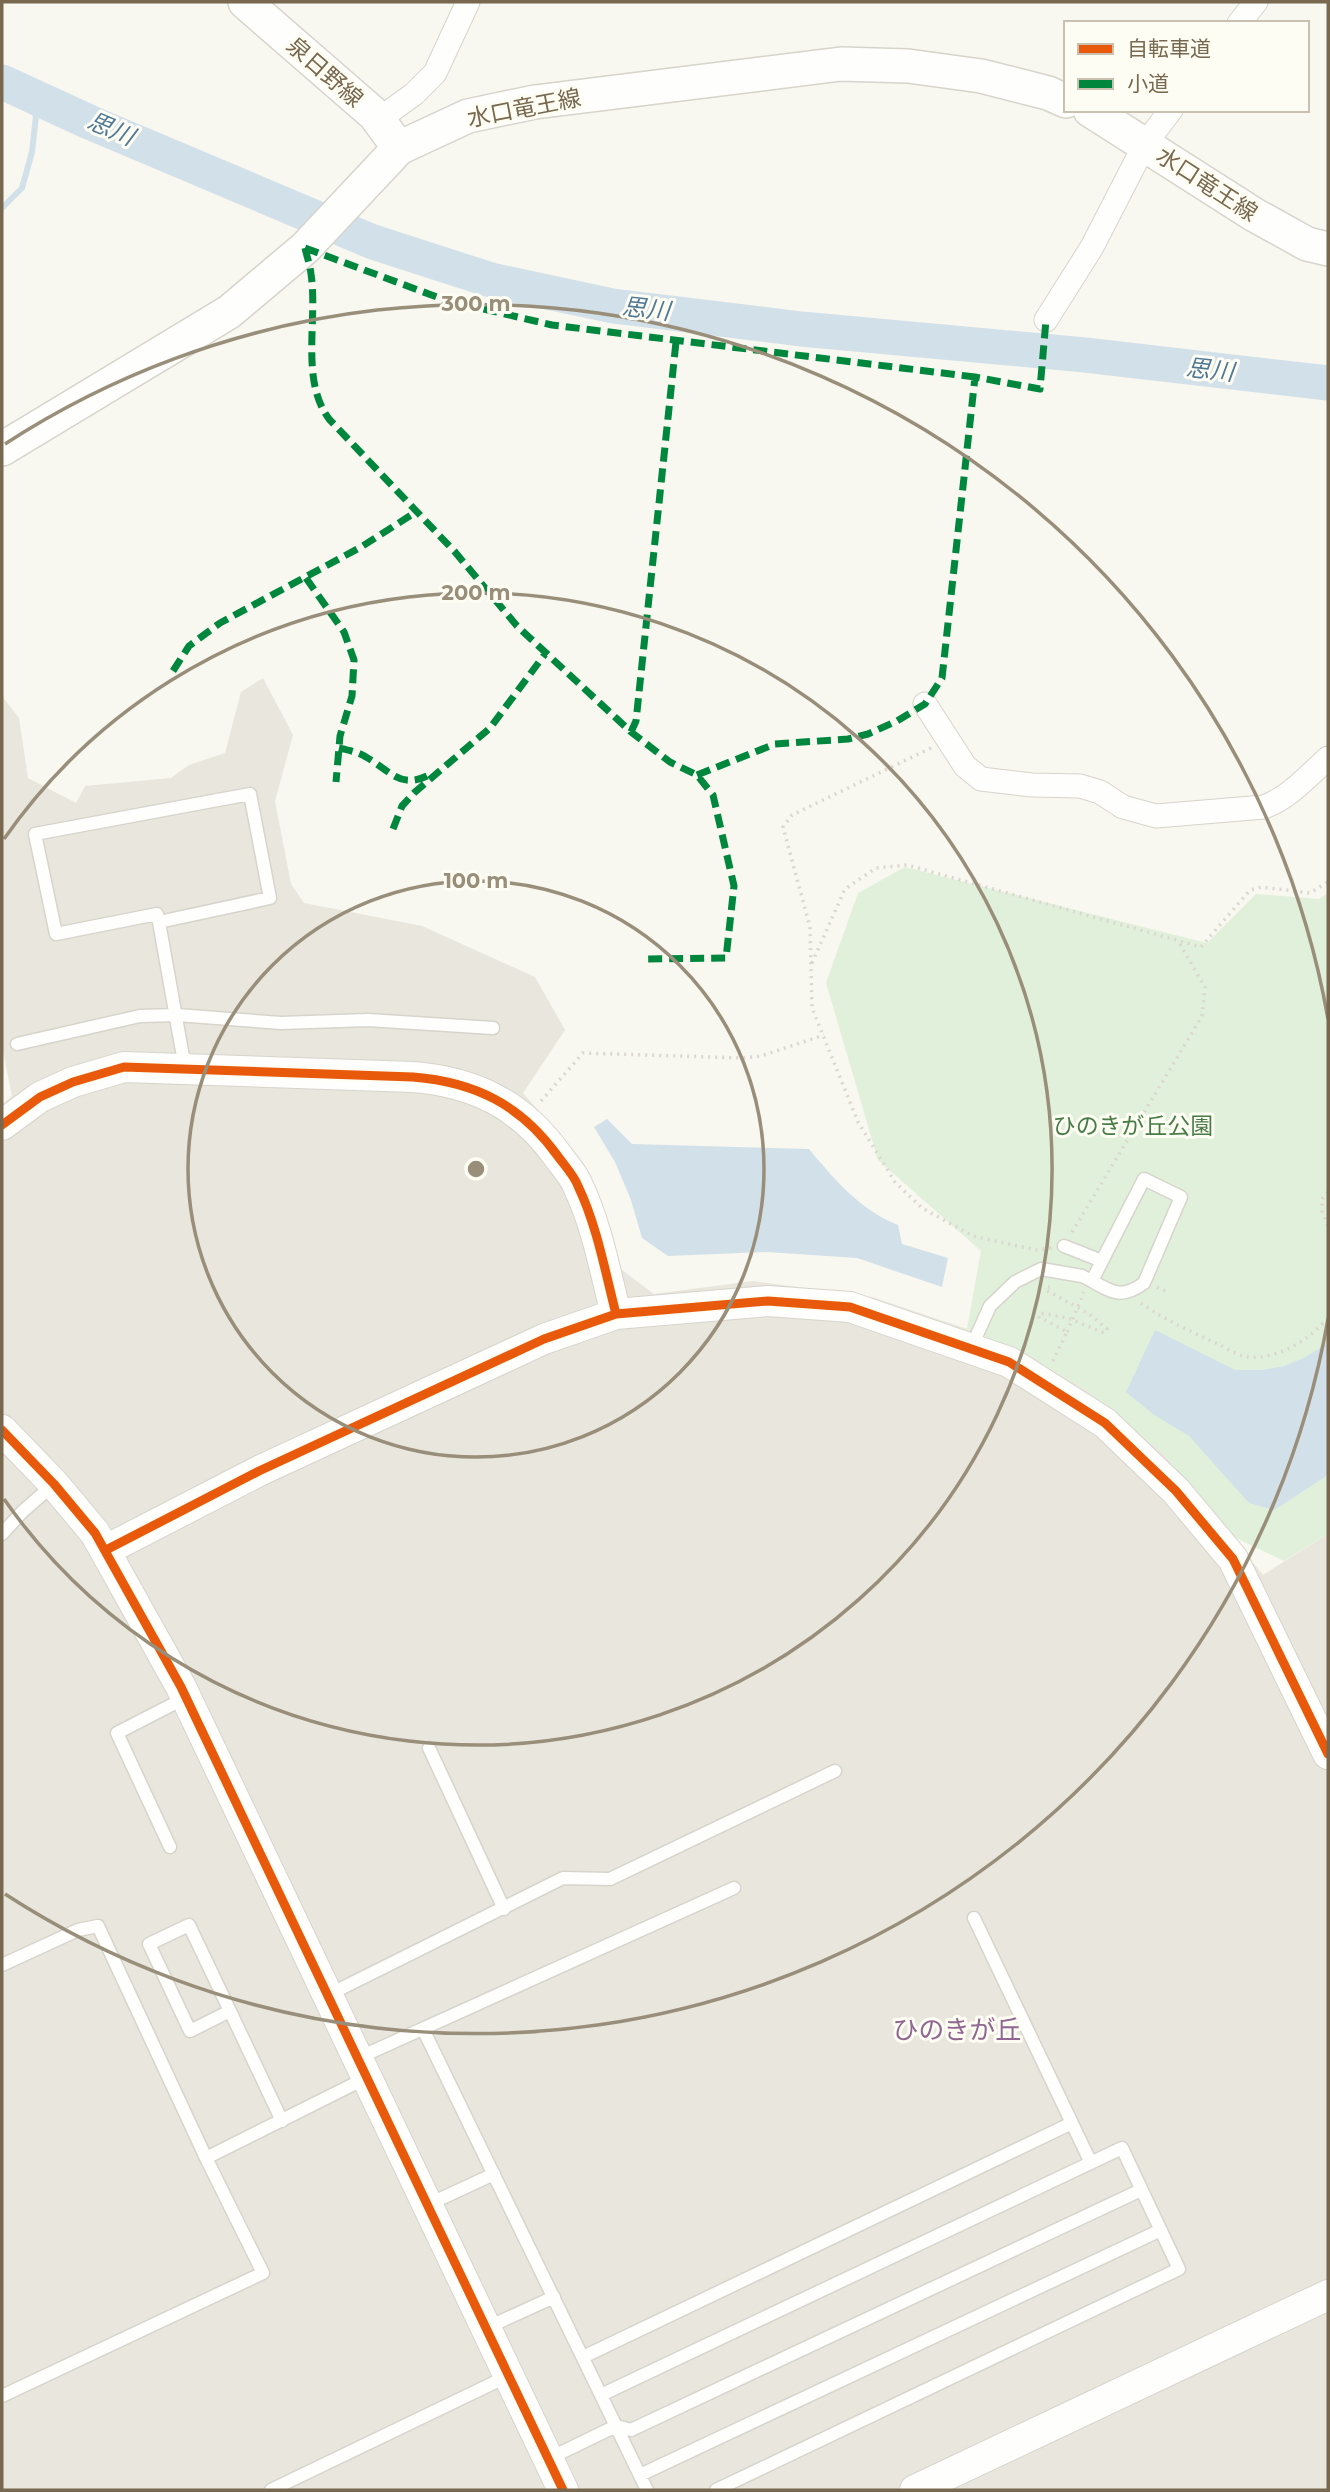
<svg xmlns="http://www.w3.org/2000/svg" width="1330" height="2492" font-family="Montserrat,'Noto Sans JP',sans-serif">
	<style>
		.industrial { fill: #e8e6dd }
		.green { fill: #e1f0db }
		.water { fill: #d2e0e9 }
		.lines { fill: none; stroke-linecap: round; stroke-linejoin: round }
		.stream { stroke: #d2e0e9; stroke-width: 6 }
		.river { stroke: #d2e0e9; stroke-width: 35 }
		.service-casing { stroke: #d7d4cc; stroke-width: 15 }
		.minor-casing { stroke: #d7d4cc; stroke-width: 25 }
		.tertiary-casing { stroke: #d7d4cc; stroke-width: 32 }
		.secondary-casing { stroke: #d6d4cb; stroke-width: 36 }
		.path { stroke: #dbd7d0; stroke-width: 3.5; stroke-dasharray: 2 5; stroke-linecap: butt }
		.service { stroke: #fefefd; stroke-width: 12 }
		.minor { stroke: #fefefd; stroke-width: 23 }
		.tertiary { stroke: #fefefd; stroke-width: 30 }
		.secondary { stroke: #fefefd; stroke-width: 33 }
		.quiet { stroke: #00873e; stroke-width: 7; stroke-dasharray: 14 7; stroke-linecap: butt }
		.cycleway-casing { stroke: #fefdf3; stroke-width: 13 }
		.cycleway { stroke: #e8590c; stroke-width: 9 }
		.ring { fill: none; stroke: #998e79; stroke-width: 3.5 }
		.labels { text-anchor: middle; stroke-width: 6; stroke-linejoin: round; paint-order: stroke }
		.street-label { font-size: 23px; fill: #77684f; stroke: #fefdf3 }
		.park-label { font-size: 23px; fill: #487c47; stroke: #fefdf3 }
		.water-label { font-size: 24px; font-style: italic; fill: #507897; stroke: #fefdf3 }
		.quarter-label { font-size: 26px; fill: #8f6792; stroke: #fefdf3 }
		.centre { fill: #998e79; stroke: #fefdf3; stroke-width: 3.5 }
		.ring-label { font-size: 21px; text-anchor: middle; font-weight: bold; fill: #998e79; stroke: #fefdf3; stroke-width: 6; stroke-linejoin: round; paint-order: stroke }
	</style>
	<rect width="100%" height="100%" fill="#f8f7f0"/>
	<path class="industrial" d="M263,678l30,57 -18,66 16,83 13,19 118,23 113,51 30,53 -42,63 45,51 21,32 29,91 36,27 99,-13 119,16 95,32 59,26 60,35 77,64 100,121 65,-41v956h-1326v-1385l10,-9 -10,-50v-350l17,22 9,60 48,25 9,-17 86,-8 18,-13 36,-12 16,-61z"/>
	<path class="green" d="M905,867l302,76 49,-49 63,5 9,-6v641l-44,27 -52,-25 -69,-82 -77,-64 -60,-35 -59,-26 14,-78 -103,-91 -52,-177 32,-90z"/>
	<path class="water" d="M607,1119l25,25 177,5c25,30 51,61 89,76l4,19 46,14 -6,29 -85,-29 -90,-6 -99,4 -26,-18 -11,-38 -16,-38 -21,-35z
		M1155,1330l80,40h28l21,-4 20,-8 24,-15v132l-54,35 -25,-7 -60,-67 -36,-22 -27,-22z"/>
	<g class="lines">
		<path class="stream" d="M2,208l20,-20 10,-36 4,-36 -15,-26"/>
		<path class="river" d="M2,82l87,40 284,120 118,38 122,26 188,23 284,26 243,28"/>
		<g class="service-casing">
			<path id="service" d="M159,922l111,-24 -20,-104 -215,40 21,100 101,-20 2,8 26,146
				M17,1044l123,-28 37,-1 104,8 87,-3 125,8
				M1092,1281c21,12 30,18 52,2l37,-86 -37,-18 -42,82
				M971,1348l19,-42 25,-24 26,-13 41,7 10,5 10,-20 -38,-15
				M2,1534l20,-22 32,-28
				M429,1748l75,161
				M170,1847l-53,-114 68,-35
				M974,1918l117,245
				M2,1965l76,-35 20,-4 108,232 57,115 -261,123
				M328,1995l235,-117 47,1 225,-108
				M230,2011l-41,-86 -40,19 41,87 40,-20 52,110
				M423,2029l224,461
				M358,2058l376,-170
				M206,2158l160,-80
				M427,2205l67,-31
				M486,2328l68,-31
				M583,2357l489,-234
				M601,2395l521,-247 57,121 -463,221
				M548,2459l68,-33 15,4 510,-240
				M640,2475l521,-245
				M271,2490l237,-114"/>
		</g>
		<g class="minor-casing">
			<path id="minor" d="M1239,23l17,-21
				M378,120l36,-26 21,-21 33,-71
				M1046,320l46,-73 53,-103 26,-34
				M925,704l40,62 16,13 51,6 48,1 20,6 23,15 33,9 108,-9c26,-10 43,-30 64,-49"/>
		</g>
		<g class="tertiary-casing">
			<path id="tertiary" d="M2,1125l38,-28 33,-15 51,-15 289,10c62,5 108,28 144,78 7,10 17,20 21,31 19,40 27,85 38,128
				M2,1430l52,54 41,49 86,154 382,803
				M106,1550l153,-79 285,-132 72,-25 152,-13 82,6 159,55 96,61 71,68 57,68 95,195
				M915,2490l413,-195"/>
		</g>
		<g class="secondary-casing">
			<path id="secondary" d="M245,2l130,113 24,33
				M1090,110l163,104 54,30 21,5
				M2,449l227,-137 76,-64 94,-100 69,-32 67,-14 306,-38 67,2 73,10 67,17 18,8"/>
		</g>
		<path class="path" d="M931,748l-139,67 -9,12 27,100 2,81 46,114 37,60 27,26 51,28 63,14 16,-2
			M812,963l33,-74 31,-21 31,-3 294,82 49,-57 11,-3 49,6 18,-11
			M541,1101l42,-48 160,5 18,-2 63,-21
			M1328,1192l-6,7v12l6,15
			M1072,1232l130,-216 3,-29 -27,-46
			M1050,1287h-2l-2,3 42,23 19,16 -3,4 -36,-15 -28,-5 -1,4 28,15 -14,29
			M1157,1287l10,5
			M1141,1303c24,17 51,29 77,41 8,4 17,10 25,12 29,7 68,-16 85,-39
			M1067,1332l17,-40"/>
		<use href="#service" class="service"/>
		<use href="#minor" class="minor"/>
		<use href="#tertiary" class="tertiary"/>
		<use href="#secondary" class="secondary"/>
		<path class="quiet" d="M305,248c2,9 5,17 6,26 7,46 -11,106 18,145l126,133 62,74 114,106 39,30 27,13 16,20 21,91 -8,72 -82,1
			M305,248l140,52 107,25 423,52
			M306,578l38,54 10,28 -2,36 -12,40 -4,46
			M173,671l16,-25 31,-23 141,-76 55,-35
			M631,732l5,-11 40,-379
			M339,748c9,2 19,4 27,9 23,13 34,32 61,19
			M697,775l78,-31 73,-5 20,-5 29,-13 28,-17 17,-26 33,-301 65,12 6,-69
			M393,829l9,-23 13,-14 75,-64 55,-74"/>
		<g class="cycleway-casing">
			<path id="cycleway" d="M2,1125l38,-28 33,-15 51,-15 289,10c62,5 108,28 144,78 7,10 17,20 21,31 19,40 27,85 38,128
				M2,1430l52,54 41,49 86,154 382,803
				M106,1550l153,-79 285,-132 72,-25 152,-13 82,6 159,55 96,61 71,68 57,68 95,195"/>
		</g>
		<use href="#cycleway" class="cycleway"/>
	</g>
	<g class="ring">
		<circle cx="476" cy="1169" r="288"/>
		<path d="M4 839A576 576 0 1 1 4 1499"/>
		<path d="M1328 1319A865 865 0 0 1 5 1894M5 444A865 865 0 0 1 1328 1019"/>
	</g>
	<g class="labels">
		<g class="street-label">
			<text transform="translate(325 72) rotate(41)" y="8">泉日野線</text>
			<text transform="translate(524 108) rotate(-11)" y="8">水口竜王線</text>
			<text transform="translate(1207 184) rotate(33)" y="8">水口竜王線</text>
		</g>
		<g class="park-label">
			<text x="1133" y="1134">ひのきが丘公園</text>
		</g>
		<g class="water-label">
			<text transform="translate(111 129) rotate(23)" y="8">思川</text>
			<text transform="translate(646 309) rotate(6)" y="8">思川</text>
			<text transform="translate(1210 370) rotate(6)" y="8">思川</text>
		</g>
		<g class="quarter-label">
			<text x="957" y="2039">ひのきが丘</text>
		</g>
	</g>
	<circle cx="476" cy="1169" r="10" class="centre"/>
	<g class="ring-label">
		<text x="476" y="311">300 m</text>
		<text x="476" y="600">200 m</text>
		<text x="476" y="888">100 m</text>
	</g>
	<rect width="1330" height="2492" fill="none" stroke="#77684f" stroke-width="7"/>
	<rect x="1064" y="21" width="245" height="91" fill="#fefdf3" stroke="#c8c1b1" stroke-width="2"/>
	<rect x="1078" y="44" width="35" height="10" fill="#e8590c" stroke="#c8c1b1" stroke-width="2"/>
	<text x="1127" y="56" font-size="21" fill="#77684f">自転車道</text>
	<rect x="1078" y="79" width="35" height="10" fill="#00873e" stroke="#c8c1b1" stroke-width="2"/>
	<text x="1127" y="91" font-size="21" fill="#77684f">小道</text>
</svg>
